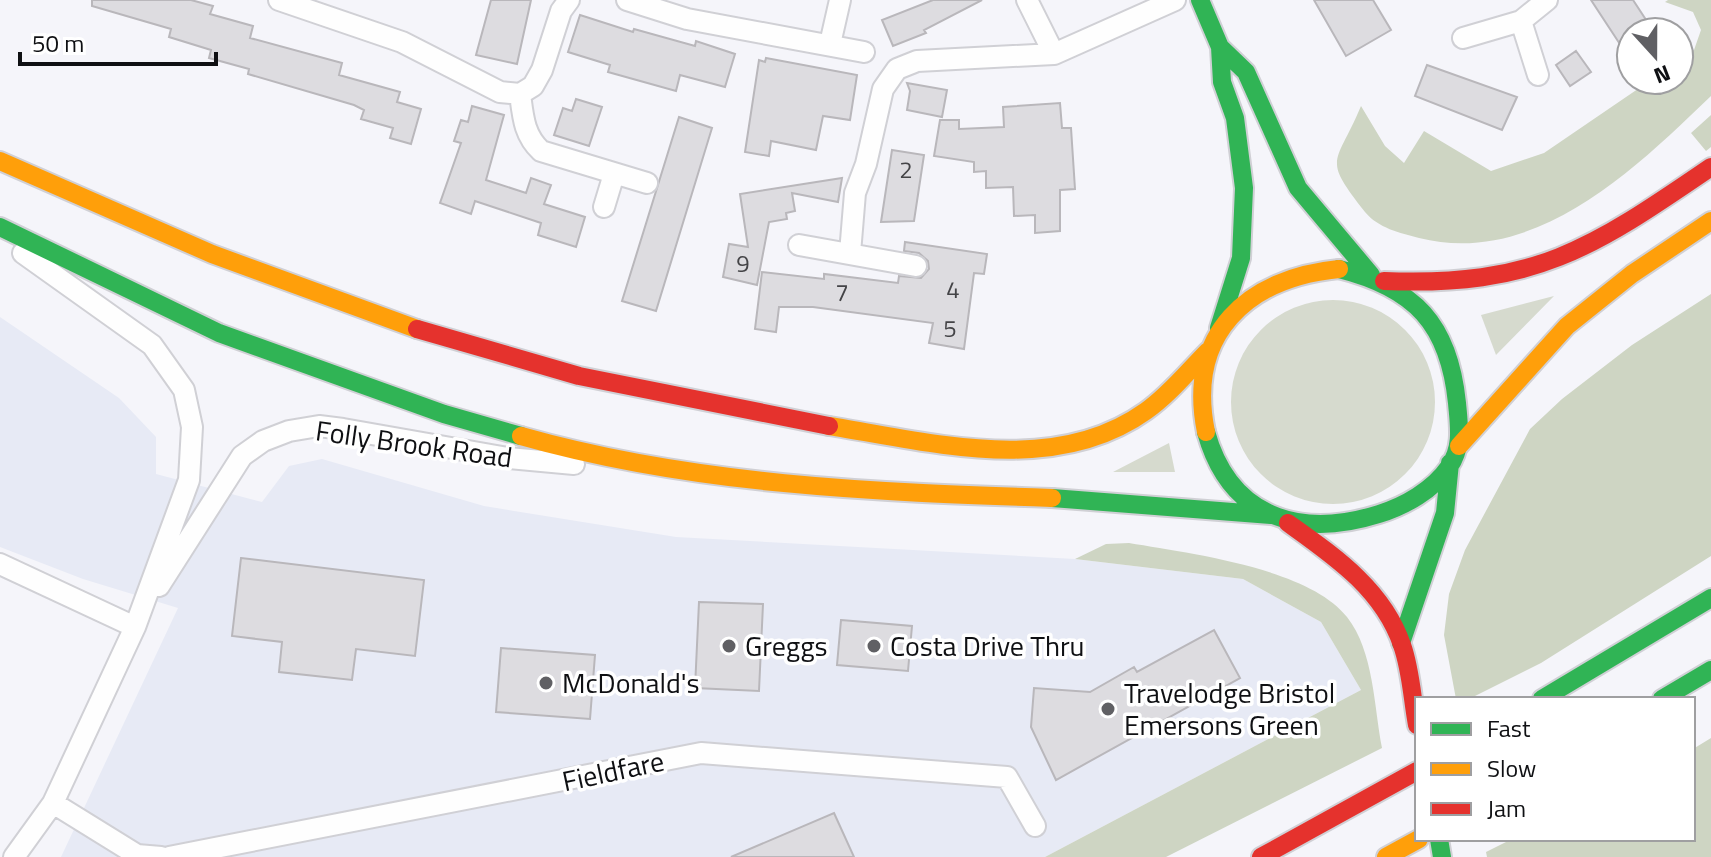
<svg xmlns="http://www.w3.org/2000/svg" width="1711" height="857" font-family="'Titillium Web',sans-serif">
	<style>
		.built { fill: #e7eaf5 }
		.green { fill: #d6dace }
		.forest { fill: #ced5c3 }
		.building { fill: #dddce0; stroke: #b9b7bb; stroke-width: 2 }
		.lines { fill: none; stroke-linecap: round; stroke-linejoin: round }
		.street-casing { stroke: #d0d0d5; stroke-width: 24 }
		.fast-casing { stroke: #d0d0d5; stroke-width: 22 }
		.slow-casing { stroke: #d0d0d5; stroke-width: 22 }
		.jam-casing { stroke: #d0d0d5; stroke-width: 22 }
		.street { stroke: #fefefe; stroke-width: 20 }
		.fast { stroke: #30b455; stroke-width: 18 }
		.slow { stroke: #ff9f0a; stroke-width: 18 }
		.jam { stroke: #e5322d; stroke-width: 18 }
		.poi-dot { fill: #606064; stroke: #fff; stroke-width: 3 }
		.labels { text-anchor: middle; stroke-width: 7; stroke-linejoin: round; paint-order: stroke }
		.number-label { font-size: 24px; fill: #444447 }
		.street-label { font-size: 28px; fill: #0f1013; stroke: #fff }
		.poi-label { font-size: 28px; fill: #0f1013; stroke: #fff; text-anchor: start }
	</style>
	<rect width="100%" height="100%" fill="#f5f5fa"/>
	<path class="built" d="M0,317l119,81 37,39v37l106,28 27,-36 33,-7 162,47 192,31 399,22 168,20 78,43 40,68 -316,167h-984l117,-249 -95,-29 -83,-32z"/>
	<path class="green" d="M1554,296l-58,59 -15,-40z
		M1231 402a102 102 0 1 1 204 0a102 102 0 1 1-204 0Z
		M1169,443l6,29h-62z"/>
	<path class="forest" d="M1668,0h43v96c-77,74 -176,171 -292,142 -19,-5 -41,-10 -54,-26 -44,-56 -29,-46 -4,-106l24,40 19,17 20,-32 67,40 53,-18 107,-73h28v-19l15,-11 7,-20 -8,-18 -28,-10z
		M1711,115v32l-5,4 -15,-18z
		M1711,294v262l-170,107 -72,36h-13l-12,-64 5,-41 16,-44 65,-121 32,-30 70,-54z
		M1129,543c59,10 180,25 218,74 27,34 27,91 35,131l-216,109h-121l316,-167 -40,-68 -78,-43 -168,-20 31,-15z
		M1711,738v119h-224l-1,-5 26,-13h181v-90z"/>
	<path class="building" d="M92,0h99l22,6 -3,8 43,12 -3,12 92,25 -3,12 61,17 -3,10 24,7 -10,35 -21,-6 3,-10 -32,-9 3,-9 -10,-5 -106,-31 1,-5 -40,-11 2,-8 -42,-13 2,-8 -79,-23z
		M491,0h40l-14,64 -41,-9z
		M933,0h49l-58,30 2,3 -33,13 -11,-26z
		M1314,0h59l18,30 -45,26z
		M1591,0h42l21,32h-23v29z
		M580,15l53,17 1,-3 61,17 1,-5 39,13 -10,33 -45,-12 -4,16 -68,-19 2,-7 -42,-13z
		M1576,51l15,21 -21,14 -14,-21z
		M766,58l91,17 -7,45 -27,-4 -7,34 -45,-9 -2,15 -24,-4 14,-92 6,2z
		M1427,65l90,32 -15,33 -87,-34z
		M907,83l40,7 -5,27 -35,-7 3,-19z
		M576,99l26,8 -13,39 -35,-11 9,-27 9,3z
		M1060,103l2,25h9l4,61 -15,1v41l-25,2v-18l-21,1 -1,-29 -27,1v-17l-12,1v-10l-40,-6 6,-36h19v9l45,-2 -1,-20z
		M472,106l32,9 -18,65 40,13 5,-15 20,7 -7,19 41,13 -9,30 -38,-12 3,-12 -66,-22 -4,13 -31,-11 21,-60 -7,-2 7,-21 7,2z
		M679,117l33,11 -56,183 -34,-10z
		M892,150l32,5 -10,66 -33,1z
		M842,178l-4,24 -46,-9 3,18 -9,2 1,6 -18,3 -12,63 -34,-8 6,-33 19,3 -8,-53z
		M905,242l82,12 -3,20 -10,-1 -10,76 -35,-6 4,-20 -120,-16h-34l-3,25 -21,-3 7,-57 62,7v-5l74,9 1,-7 22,2 8,-9 -1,-8 -9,-8 -15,-2z
		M241,558l183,22 -9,76 -59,-7 -4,31 -73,-8 3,-30 -50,-6z
		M699,602l64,2 -4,87 -64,-3z
		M841,620l71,6 -4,45 -71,-6z
		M1214,630l26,48 -184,102 -25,-53 3,-39 56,4 44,-25 3,5z
		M501,648l94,7 -5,64 -94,-7z
		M834,813l20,44h-123z"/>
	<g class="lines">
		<g class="street-casing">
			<path id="street" d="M279,0l123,42 98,50 20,2 13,-8 9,-16 19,-59 8,-11
				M627,0l60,19 177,33
				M1027,0l27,54
				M1521,21l17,54
				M1463,38l58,-17 26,-21
				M830,44l10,-44
				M520,94c3,23 4,41 21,57l106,32
				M604,207l10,-33
				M799,245l117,21
				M850,253l5,-60 11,-29 17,-75 14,-20 20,-8 137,-7 121,-54
				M0,564l135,63
				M159,586l83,-130 21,-15 26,-10 30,-5 24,3 165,29 66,6
				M53,803l84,52 24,2
				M14,857l39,-54 82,-176 54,-147 3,-53 -8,-37 -32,-45 -129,-92
				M169,857l532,-104 306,24 28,49"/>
		</g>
		<g class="fast-casing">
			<path id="fast" d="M1200,0l20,47 2,35 13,36 9,70 -3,70 -22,70
				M1220,47l26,25 52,116 73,87
				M0,227l219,106 225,81 77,22
				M1206,432c24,86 94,107 173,82 26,-8 54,-24 70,-47 14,-20 10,-41 8,-64 -8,-79 -42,-115 -118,-134
				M1052,498l219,17
				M1401,643l44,-130 5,-50
				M1542,699l169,-101
				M1662,699l49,-29
				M1439,839l3,18"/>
		</g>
		<g class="slow-casing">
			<path id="slow" d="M0,161l212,93 205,75
				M829,426c102,16 225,51 317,-15 24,-17 42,-40 62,-60
				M1206,432c-20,-98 41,-154 133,-163
				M521,436c173,49 352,56 531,62
				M1459,446l108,-120 65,-52 79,-53
				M1386,857l33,-18"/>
		</g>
		<g class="jam-casing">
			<path id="jam" d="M1384,281c151,6 207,-32 327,-114
				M417,329l162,47 250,50
				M1288,523c46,33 95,66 114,122 9,25 10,53 15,80
				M1261,857l156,-86"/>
		</g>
		<use href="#street" class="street"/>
		<use href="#fast" class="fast"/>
		<use href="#slow" class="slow"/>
		<use href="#jam" class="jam"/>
	</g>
	<g class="poi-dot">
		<circle cx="729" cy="646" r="8"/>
		<circle cx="874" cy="646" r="8"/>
		<circle cx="546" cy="683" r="8"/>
		<circle cx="1108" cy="709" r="8"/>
	</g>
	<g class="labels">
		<g class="number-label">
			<text x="906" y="178">2</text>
			<text x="743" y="272">9</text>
			<text x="953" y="298">4</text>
			<text x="842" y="301">7</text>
			<text x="950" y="337">5</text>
		</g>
		<g class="street-label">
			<text transform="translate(414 444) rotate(8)" y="10">Folly Brook Road</text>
			<text transform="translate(613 771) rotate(-12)" y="10">Fieldfare</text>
		</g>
		<g class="poi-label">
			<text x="745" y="656">Greggs</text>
			<text x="890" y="656">Costa Drive Thru</text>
			<text x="562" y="693">McDonald's</text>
			<text x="1124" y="703">Travelodge Bristol<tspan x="1124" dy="32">Emersons Green</tspan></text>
		</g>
	</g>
	<rect x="1415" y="697" width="280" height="144" fill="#ffffff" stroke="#9f9fa1" stroke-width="2"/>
	<rect x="1431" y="723" width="40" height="12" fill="#30b455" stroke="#9f9fa1" stroke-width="2"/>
	<text x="1487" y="737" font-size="24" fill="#0f1013">Fast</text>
	<rect x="1431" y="763" width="40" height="12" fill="#ff9f0a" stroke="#9f9fa1" stroke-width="2"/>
	<text x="1487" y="777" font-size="24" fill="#0f1013">Slow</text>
	<rect x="1431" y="803" width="40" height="12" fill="#e5322d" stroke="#9f9fa1" stroke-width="2"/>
	<text x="1487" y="817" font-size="24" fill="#0f1013">Jam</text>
	<g transform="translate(1655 56) rotate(159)"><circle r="38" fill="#ffffff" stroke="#9f9fa1" stroke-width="2"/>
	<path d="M0-6L14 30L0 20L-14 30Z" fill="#606064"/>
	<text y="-12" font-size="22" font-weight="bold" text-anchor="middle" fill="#0f1013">N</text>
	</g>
	<path d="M20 52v12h196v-12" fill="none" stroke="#0f1013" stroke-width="4"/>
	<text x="32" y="52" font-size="24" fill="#0f1013" stroke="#ffffff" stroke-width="6" paint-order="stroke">50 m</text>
</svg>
